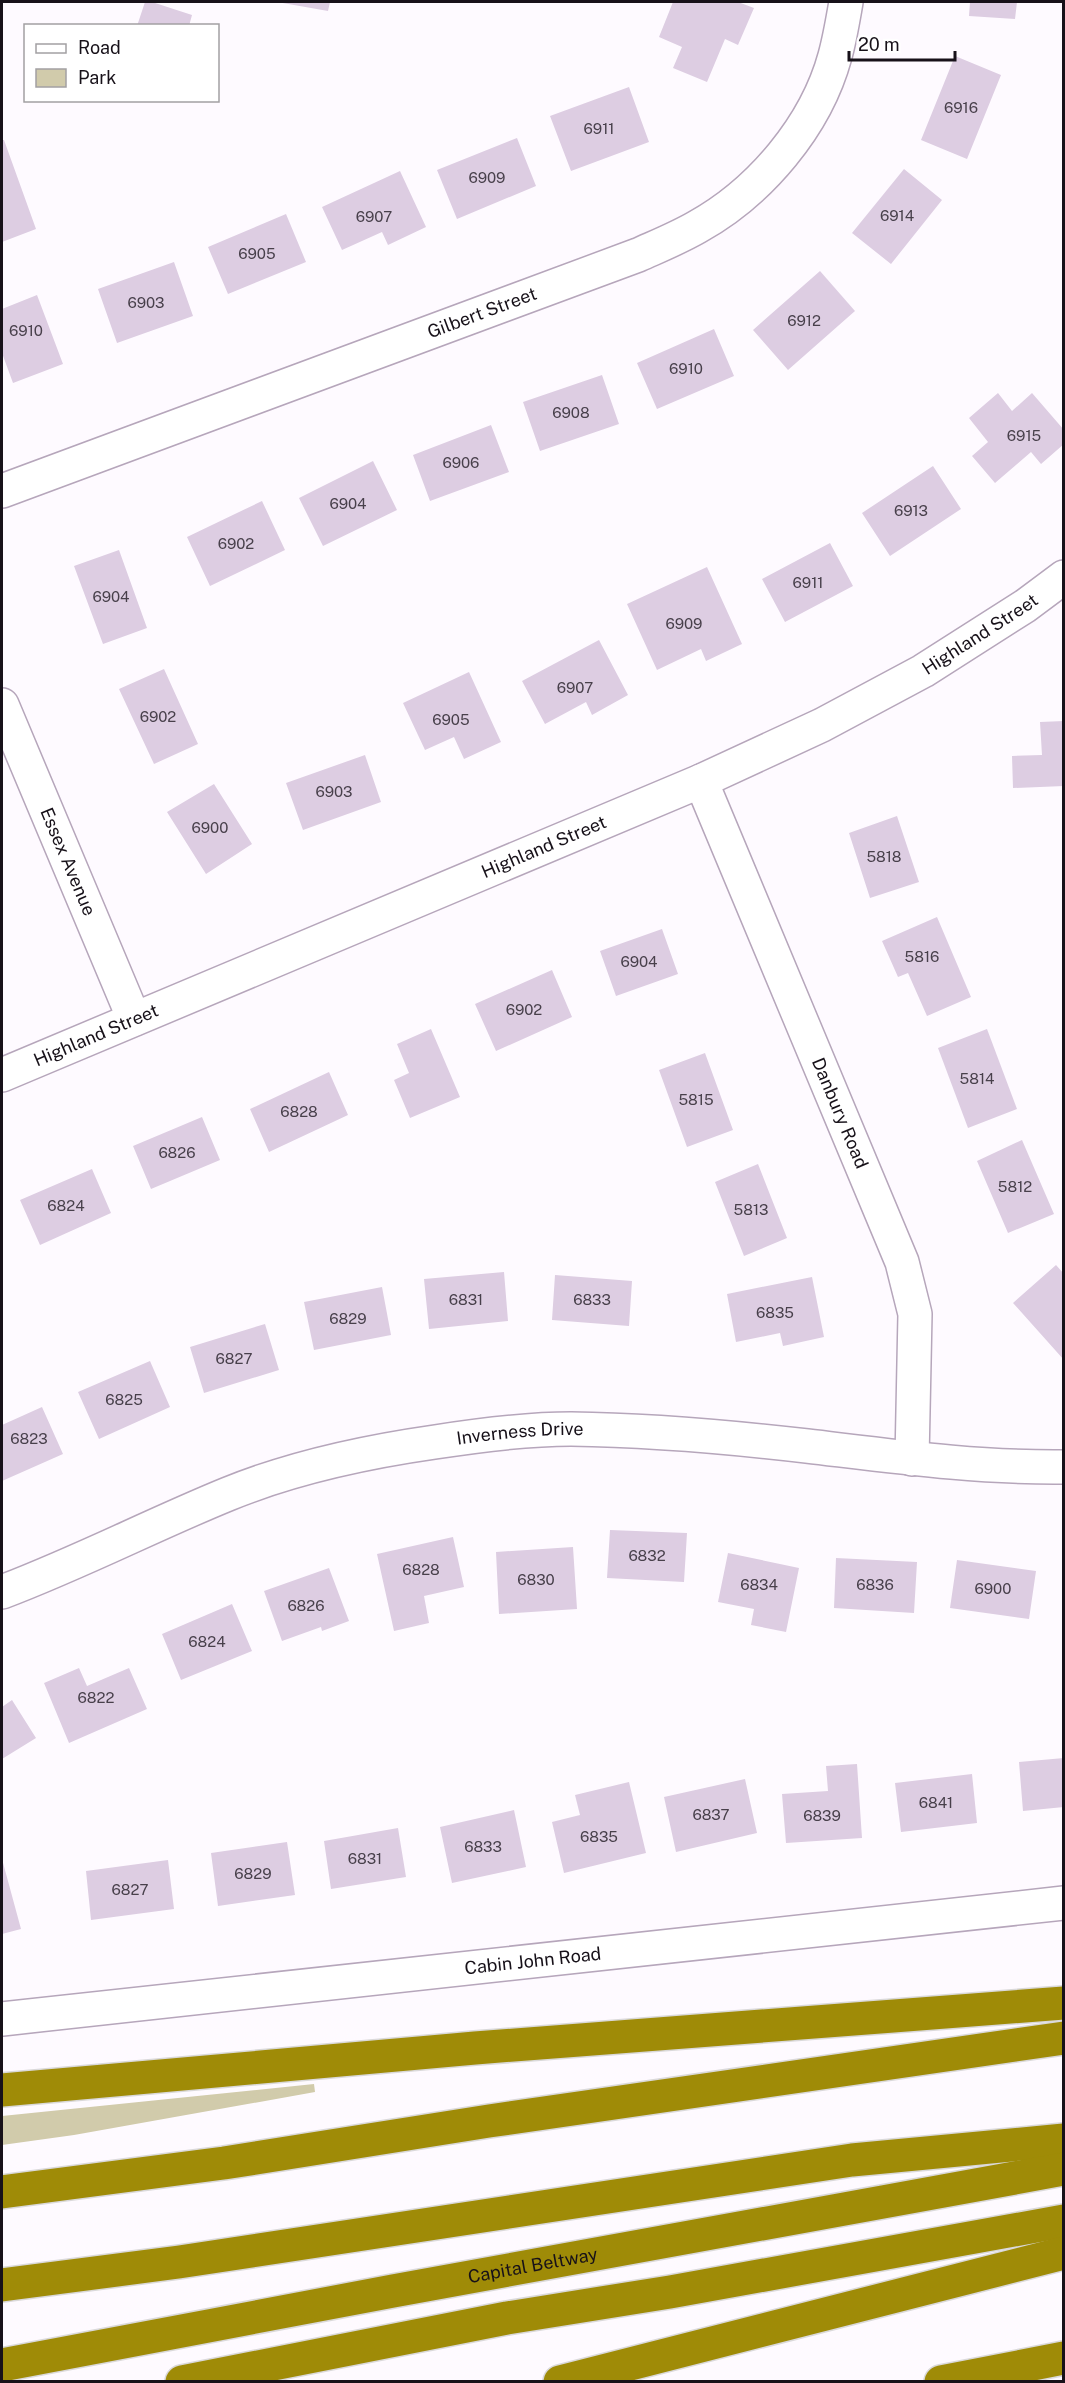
<svg xmlns="http://www.w3.org/2000/svg" width="1065" height="2383" font-family="'Public Sans',sans-serif">
	<style>
		.green { fill: #d1cbab }
		.building { fill: #ddcde2 }
		.lines { fill: none; stroke-linecap: round; stroke-linejoin: round }
		.minor-casing { stroke: #b6a6bb; stroke-width: 36 }
		.motorway-casing { stroke: #dad9da; stroke-width: 36 }
		.minor { stroke: #fff; stroke-width: 33 }
		.motorway { stroke: #9f8b07; stroke-width: 33 }
		.labels { text-anchor: middle; stroke-width: 6; stroke-linejoin: round; paint-order: stroke }
		.number-label { font-size: 15px; fill: #48404b }
		.street-label { font-size: 18px; fill: #171119; stroke: #fff }
	</style>
	<rect width="100%" height="100%" fill="#fefaff"/>
	<path class="green" d="M314,2084l1,8 -241,43 -72,10v-29z"/>
	<path class="building" d="M145,2h7l40,13 -3,11h-52z
		M277,2h53l-2,9z
		M673,2h65l16,6 -16,37 -13,-6 -18,43 -34,-14 9,-21 -23,-10z
		M970,2h47l-2,17 -46,-3z
		M955,56l46,19 -34,84 -46,-19z
		M629,87l20,55 -78,29 -21,-55z
		M517,138l19,48 -79,33 -20,-49z
		M2,140h2l32,89 -34,13z
		M904,169l38,31 -51,64 -39,-31z
		M400,171l26,56 -38,18 -6,-13 -40,18 -20,-43z
		M286,214l20,48 -78,32 -20,-47z
		M174,262l19,54 -76,27 -19,-54z
		M820,271l35,40 -67,59 -35,-40z
		M37,295l26,69 -50,19 -11,-30v-44z
		M714,329l20,47 -77,33 -20,-46z
		M602,375l17,49 -79,27 -17,-49z
		M998,393l14,18 20,-18 32,37v14l-23,20 -10,-12 -36,31 -23,-27 16,-14 -19,-24z
		M491,425l18,47 -79,29 -17,-46z
		M373,461l24,49 -74,36 -24,-48z
		M933,466l28,43 -71,47 -28,-43z
		M262,501l23,49 -75,36 -23,-49z
		M830,543l23,43 -68,36 -23,-43z
		M119,550l28,78 -44,16 -29,-78z
		M707,567l35,77 -36,17 -5,-12 -44,21 -30,-66z
		M599,640l29,55 -36,20 -6,-13 -41,22 -23,-43z
		M164,669l34,75 -44,20 -35,-75z
		M469,672l32,70 -37,17 -10,-22 -29,13 -22,-47z
		M1064,721v65l-51,2 -1,-32 30,-1 -2,-33z
		M365,755l16,47 -78,28 -17,-47z
		M214,784l38,60 -46,30 -39,-62z
		M897,816l22,66 -49,16 -21,-65z
		M937,917l34,80 -44,19 -19,-43 -10,4 -16,-36z
		M662,929l16,45 -62,22 -16,-45z
		M552,970l20,47 -76,34 -21,-47z
		M431,1029l29,68 -50,21 -16,-38 15,-7 -12,-29z
		M987,1029l30,80 -49,19 -30,-80z
		M705,1053l28,77 -46,17 -28,-77z
		M329,1072l19,43 -79,37 -19,-43z
		M202,1117l18,43 -69,29 -18,-43z
		M1022,1140l32,74 -46,19 -31,-72z
		M758,1164l29,74 -43,18 -29,-74z
		M92,1169l19,44 -71,32 -20,-45z
		M1056,1265l8,9v86l-51,-57z
		M504,1272l4,49 -79,8 -5,-50z
		M555,1275l77,6 -3,45 -77,-6z
		M812,1277l12,60 -41,9 -3,-13 -44,9 -9,-48z
		M382,1287l9,48 -77,15 -10,-48z
		M265,1324l14,46 -75,23 -14,-46z
		M150,1361l20,46 -71,32 -21,-47z
		M42,1407l21,47 -61,27v-56z
		M610,1530l77,3 -3,49 -77,-4z
		M453,1537l11,50 -40,9 5,27 -35,8 -17,-77z
		M573,1547l4,62 -78,5 -3,-62z
		M728,1553l71,15 -13,64 -35,-7 3,-16 -36,-7z
		M836,1558l81,4 -3,51 -80,-5z
		M957,1560l79,11 -7,48 -79,-11z
		M329,1568l20,53 -27,10 -1,-4 -39,14 -18,-50z
		M232,1604l20,47 -71,29 -19,-46z
		M79,1668l8,18 42,-18 18,41 -78,34 -25,-60z
		M12,1700l24,38 -34,21v-52z
		M1064,1758v49l-41,4 -4,-49z
		M857,1764l5,74 -76,5 -4,-49 46,-3 -2,-25z
		M972,1774l5,49 -76,9 -6,-49z
		M745,1779l12,54 -81,19 -12,-55z
		M629,1782l17,71 -82,20 -12,-51 28,-7 -5,-20z
		M514,1810l12,57 -74,16 -12,-56z
		M398,1828l8,49 -75,12 -7,-48z
		M287,1842l8,53 -77,11 -7,-53z
		M2,1859l19,70 -19,5z
		M168,1860l6,49 -83,11 -5,-49z"/>
	<g class="lines">
		<g class="minor-casing">
			<g id="minor">
				<path id="s1" d="M2,491l636,-236c20,-9 40,-17 59,-28 63,-35 119,-101 138,-171 5,-18 8,-37 11,-54"/>
				<path id="s2" d="M2,705l132,314"/>
				<path id="s3" d="M701,781l201,481 13,52 -3,145"/>
				<path id="s4" d="M2,1075l699,-294 121,-56 101,-54 102,-65 39,-29"/>
				<path id="s5" d="M2,1592c77,-29 150,-67 226,-98 66,-27 137,-42 207,-52 45,-7 91,-13 136,-13 79,1 158,8 236,17 85,10 171,22 257,21"/>
				<path id="s6" d="M2,2019l1062,-116"/>
			</g>
		</g>
		<g class="motorway-casing">
			<g id="motorway">
				<path d="M2,2090l473,-42 589,-45"/>
				<path d="M2,2192l222,-29 265,-42 575,-83"/>
				<path d="M2,2285l177,-23 673,-102 212,-20"/>
				<path id="s7" d="M2,2365l391,-74 671,-122"/>
				<path d="M182,2382l325,-64 163,-26 394,-71"/>
				<path d="M560,2382l504,-129"/>
				<path d="M941,2382l123,-24"/>
			</g>
		</g>
		<use href="#minor" class="minor"/>
		<use href="#motorway" class="motorway"/>
	</g>
	<g class="labels">
		<g class="number-label">
			<text x="961" y="113">6916</text>
			<text x="599" y="134">6911</text>
			<text x="487" y="183">6909</text>
			<text x="897" y="221">6914</text>
			<text x="374" y="222">6907</text>
			<text x="257" y="259">6905</text>
			<text x="146" y="308">6903</text>
			<text x="804" y="326">6912</text>
			<text x="26" y="336">6910</text>
			<text x="686" y="374">6910</text>
			<text x="571" y="418">6908</text>
			<text x="1024" y="441">6915</text>
			<text x="461" y="468">6906</text>
			<text x="348" y="509">6904</text>
			<text x="911" y="516">6913</text>
			<text x="236" y="549">6902</text>
			<text x="808" y="588">6911</text>
			<text x="111" y="602">6904</text>
			<text x="684" y="629">6909</text>
			<text x="575" y="693">6907</text>
			<text x="158" y="722">6902</text>
			<text x="451" y="725">6905</text>
			<text x="334" y="797">6903</text>
			<text x="210" y="833">6900</text>
			<text x="884" y="862">5818</text>
			<text x="922" y="962">5816</text>
			<text x="639" y="967">6904</text>
			<text x="524" y="1015">6902</text>
			<text x="977" y="1084">5814</text>
			<text x="696" y="1105">5815</text>
			<text x="299" y="1117">6828</text>
			<text x="177" y="1158">6826</text>
			<text x="1015" y="1192">5812</text>
			<text x="66" y="1211">6824</text>
			<text x="751" y="1215">5813</text>
			<text x="466" y="1305">6831</text>
			<text x="592" y="1305">6833</text>
			<text x="775" y="1318">6835</text>
			<text x="348" y="1324">6829</text>
			<text x="234" y="1364">6827</text>
			<text x="124" y="1405">6825</text>
			<text x="29" y="1444">6823</text>
			<text x="647" y="1561">6832</text>
			<text x="421" y="1575">6828</text>
			<text x="536" y="1585">6830</text>
			<text x="759" y="1590">6834</text>
			<text x="875" y="1590">6836</text>
			<text x="993" y="1594">6900</text>
			<text x="306" y="1611">6826</text>
			<text x="207" y="1647">6824</text>
			<text x="96" y="1703">6822</text>
			<text x="936" y="1808">6841</text>
			<text x="711" y="1820">6837</text>
			<text x="822" y="1821">6839</text>
			<text x="599" y="1842">6835</text>
			<text x="483" y="1852">6833</text>
			<text x="365" y="1864">6831</text>
			<text x="253" y="1879">6829</text>
			<text x="130" y="1895">6827</text>
		</g>
		<g class="street-label">
			<text dy="6" stroke="none"><textPath href="#s1" startOffset="512">Gilbert Street</textPath></text>
			<text dy="6" stroke="none"><textPath href="#s4" startOffset="1074">Highland Street</textPath></text>
			<text dy="6" stroke="none"><textPath href="#s4" startOffset="588">Highland Street</textPath></text>
			<text dy="6" stroke="none"><textPath href="#s2" startOffset="170">Essex Avenue</textPath></text>
			<text dy="6" stroke="none"><textPath href="#s4" startOffset="102">Highland Street</textPath></text>
			<text dy="6" stroke="none"><textPath href="#s3" startOffset="360">Danbury Road</textPath></text>
			<text dy="6" stroke="none"><textPath href="#s5" startOffset="546">Inverness Drive</textPath></text>
			<text dy="6" stroke="none"><textPath href="#s6" startOffset="534">Cabin John Road</textPath></text>
			<text dy="6" stroke="none"><textPath href="#s7" startOffset="540">Capital Beltway</textPath></text>
		</g>
	</g>
	<rect width="1065" height="2383" fill="none" stroke="#171119" stroke-width="6"/>
	<rect x="24" y="24" width="195" height="78" fill="#ffffff" stroke="#a2a0a3" stroke-width="1.5"/>
	<rect x="36" y="44" width="30" height="9" fill="#ffffff" stroke="#a2a0a3" stroke-width="1.5"/>
	<text x="78" y="54" font-size="18" fill="#171119">Road</text>
	<rect x="36" y="69" width="30" height="18" fill="#d1cbab" stroke="#a2a0a3" stroke-width="1.5"/>
	<text x="78" y="84" font-size="18" fill="#171119">Park</text>
	<path d="M849 51v9h106v-9" fill="none" stroke="#171119" stroke-width="3"/>
	<text x="858" y="51" font-size="18" fill="#171119" stroke="#ffffff" stroke-width="4.5" paint-order="stroke">20 m</text>
</svg>
